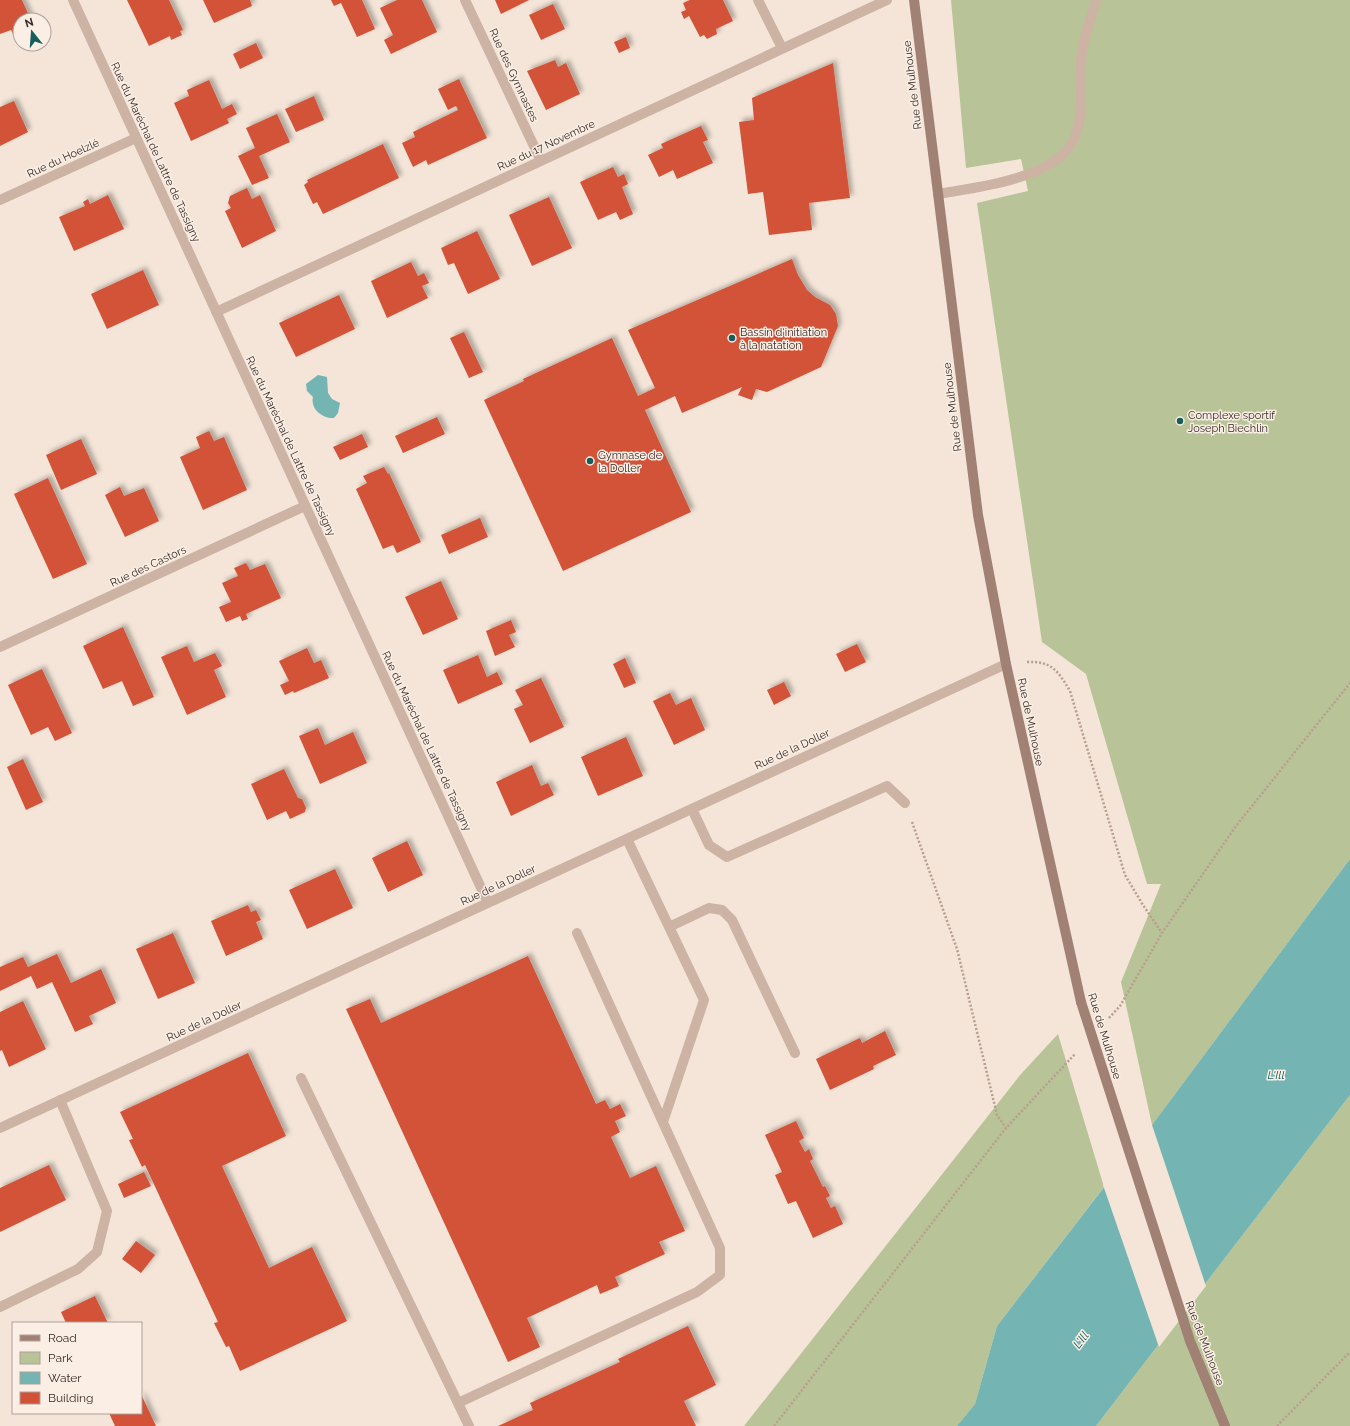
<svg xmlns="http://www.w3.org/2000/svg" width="1350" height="1426" font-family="Raleway,sans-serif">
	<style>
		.green { fill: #b8c497 }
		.water { fill: #74b4b2 }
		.pier { fill: #f4e5d8 }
		.building { fill: #d25238; filter: url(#shadow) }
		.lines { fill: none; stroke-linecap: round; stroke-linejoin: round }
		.path { stroke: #b99d8d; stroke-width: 2.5; stroke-dasharray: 2 2; stroke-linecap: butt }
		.service { stroke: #cdb3a3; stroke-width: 10 }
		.minor { stroke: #cdb3a3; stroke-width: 10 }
		.secondary { stroke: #a18174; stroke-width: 10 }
		.secondary-bridge { stroke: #a18174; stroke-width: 10 }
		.poi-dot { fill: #175d5c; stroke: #fbefe5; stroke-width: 1.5 }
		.labels { text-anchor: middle; stroke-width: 3; stroke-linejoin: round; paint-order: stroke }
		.street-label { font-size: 11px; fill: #372a26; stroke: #fbefe5 }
		.poi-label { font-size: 11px; fill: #372a26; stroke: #fbefe5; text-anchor: start }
		.water-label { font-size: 12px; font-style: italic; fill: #175d5c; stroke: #fbefe5 }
	</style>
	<defs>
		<filter id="shadow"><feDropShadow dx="3.5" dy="-3.5" stdDeviation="2" flood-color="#0004"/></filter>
	</defs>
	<rect width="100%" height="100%" fill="#f4e5d8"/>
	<path class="green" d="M951,0h399v859l-198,266 -31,-143 40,-98h-14l-61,-210 -44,-32 -65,-439 51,-12 -7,-32 -55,9z
		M1058,1034l46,153 -107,139 -22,78 -18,22h-213l277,-352z
		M1350,1095v331h-254z"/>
	<path class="water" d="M318,375l9,2 1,16 4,6 8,4 -2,10 -4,5c-11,1 -24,-9 -21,-21l-6,-6 -1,-7z
		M1350,859v236l-254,331h-139l18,-22 22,-78 155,-201z"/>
	<path class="pier" d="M1151,1122l55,164 -47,61 -56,-162z"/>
	<path class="building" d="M0,0h22l9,20h-11v21l-3,1 -6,-12 -11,4z
		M127,0h42l14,30 -3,1 2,4 -11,5 -1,-4 -21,10z
		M203,0h47l2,6 -38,17z
		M331,0h31l13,29 -18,8 -16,-34 -7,3z
		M397,0h25l15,32 -46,22 -7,-14 9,-5 -13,-27z
		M495,0h34l-28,14z
		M690,0h33l10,21 -17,8 1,5 -10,5 -3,-4 -4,2 -11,-21 -5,3 -3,-7 5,-2 -3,-7z
		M553,4l12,25 -24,11 -12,-25z
		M626,37l4,11 -11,5 -5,-11z
		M256,43l7,15 -23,11 -7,-15z
		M555,60l3,7 8,-4 14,31 -34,16 -19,-39z
		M833,63l17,135 -41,5 3,27 -43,5 -6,-43 -15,2 -9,-72 15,-2 -2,-22z
		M459,79l28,59 -59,27 -2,-5 -13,7 -11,-24 13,-6 -2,-5 45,-22 -2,-4 -8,4 -10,-21z
		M209,80l13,29 10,-5 5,10 -10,5 2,4 -38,18 -17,-38 15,-7 -2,-6z
		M314,96l10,24 -28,12 -11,-23z
		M14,101l14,31 -28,14v-39z
		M277,114l13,28 -31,14 10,22 -17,7 -14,-29 17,-8 -9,-20z
		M701,126l7,14 -5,2 10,21 -36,16 -4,-9 -14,7 -11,-22 15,-7 -2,-4z
		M383,144l16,34 -76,36 -6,-12 -4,2 -9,-19 4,-3 -1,-2z
		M613,167l5,10 6,-3 4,10 -6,3 11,27 -13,6 -4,-8 -18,8 -18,-38z
		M247,188l5,11 8,-4 16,36 -34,17 -17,-37 6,-3 -3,-5 2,-7z
		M108,195l16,34 -50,22 -15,-34 26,-11 -2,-4 5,-3 2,5z
		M549,197l23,51 -40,18 -23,-51z
		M477,231l23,48 -32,15 -14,-31 -6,2 -7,-17z
		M792,259l6,16 9,15 8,7 15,8 6,9 2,12 -17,41 -54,25 -11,-3 -4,11 -14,-5 4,-8 -60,26 -7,-17 -30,14 46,102 -128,59 -79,-171 40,-19 -1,-2 89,-41 26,58 17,-8 -27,-58z
		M411,262l7,14 6,-3 5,10 -7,3 6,12 -41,20 -16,-37z
		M143,270l16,35 -52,24 -16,-35z
		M339,295l16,34 -59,28 -17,-34z
		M464,332l19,40 -14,6 -19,-40z
		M437,417l8,17 -42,19 -8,-17z
		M209,431l5,10 10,-4 23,53 -44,20 -23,-53 20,-9 -4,-11z
		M362,434l6,13 -28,13 -7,-13z
		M81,439l16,35 -36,16 -15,-35z
		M384,467l4,7 1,-1 32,69 -24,11 -4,-8 -10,4 -27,-60 11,-6 -4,-7z
		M48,478l39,86 -34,15 -39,-85z
		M120,487l4,9 20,-8 15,33 -34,16 -20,-42z
		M480,518l8,19 -39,17 -8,-19z
		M246,563l4,7 15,-6 16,34 -35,16 2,5 -6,2 -2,-5 -14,6 -7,-15 12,-5 -9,-19 16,-7 -4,-8z
		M441,581l17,38 -35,16 -18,-38z
		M511,620l5,12 -7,3 6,12 -20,9 -9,-25z
		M123,627l31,70 -21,9 -11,-25 -19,8 -20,-43z
		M857,644l9,18 -21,10 -9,-18z
		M187,646l7,16 21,-9 7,13 -8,4 12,27 -39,18 -26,-58z
		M307,648l7,15 7,-3 8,18 -35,15 -1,-2 -8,4 -5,-10 9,-4 -10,-20z
		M478,655l9,22 10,-5 6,12 -45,20 -15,-34z
		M625,658l11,25 -12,5 -11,-24z
		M42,669l30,64 -17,8 -7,-14 -17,8 -23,-50z
		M541,678l23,49 -34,16 -16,-34 9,-4 -8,-15z
		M784,682l7,14 -17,9 -7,-15z
		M670,693l6,12 15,-7 14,32 -31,15 -21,-44z
		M318,728l7,17 28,-13 14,31 -47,21 -21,-48z
		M626,737l17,39 -45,20 -17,-39z
		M23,759l20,43 -17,8 -19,-43z
		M532,765l9,21 7,-3 6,12 -43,21 -15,-34z
		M284,769l14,29 4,1 4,9 -1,4 -15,7 -4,-8 -19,9 -16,-36z
		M407,841l16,34 -35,17 -16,-34z
		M335,869l18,39 -46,21 -18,-39z
		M248,905l3,7 5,-2 5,10 -5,2 7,17 -37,17 -15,-35z
		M173,933l22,50 -37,16 -22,-50z
		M57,954l14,29 30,-14 15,34 -27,13 4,8 -18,8 -23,-50 -15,7 -6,-13 -31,15v-24l23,-10 5,10z
		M528,956l68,148 9,-4 5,9 10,-5 6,12 -11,5 5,11 -9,5 19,41 26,-12 29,65 -26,11 6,12 -50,23 4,9 -19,8 -3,-9 -70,33 13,29 -32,15 -162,-353 24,-10 11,24z
		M23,1001l23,48 -37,18 -7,-17 -2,1v-39z
		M885,1031l11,24 -23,11 1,3 -44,21 -14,-31 44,-21 2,5z
		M248,1053l38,83 -64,30 47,102 43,-21 35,74 -107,50 -11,-25 -3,1 -12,-24 4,-1 -73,-157 -3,2 -13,-27 4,-1 -13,-27z
		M796,1121l8,17 -5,3 6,11 4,-3 4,10 -3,2 13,26 2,-1 5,10 -4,2 5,10 4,-2 8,18 -30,14 -17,-37 -8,3 -13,-29 7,-3 -17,-37z
		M49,1165l17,35 -66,32v-44z
		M144,1172l7,14 -27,12 -6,-14z
		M136,1241l19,14 -14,18 -19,-14z
		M95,1296l13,27h-42l-5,-11z
		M688,1326l28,59 -32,16 12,25h-198l35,-16 -3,-7 90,-41 -2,-3z
		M141,1394l15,32h-41l-6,-13h32z"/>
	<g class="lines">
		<path class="path" d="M1027,662c25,-1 31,9 43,29l55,184 18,30 19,28
			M912,822l45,127 40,166 9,13
			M1109,1018l11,-12 42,-73 74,-107 114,-143
			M774,1426l232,-298 69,-74
			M1277,1426l73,-74"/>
		<path class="service" d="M938,194c39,-7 124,-15 138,-60 9,-26 2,-55 6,-81 2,-18 10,-36 14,-53
			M692,809l17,36 18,12 160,-71 18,17
			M627,839l77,161 -41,122
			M669,927l40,-19 13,2 10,10 63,133
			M301,1078l168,348
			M0,1307l78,-38 19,-17 10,-41 -47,-111
			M458,1403l239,-111 23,-17v-27l-143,-315"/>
		<path class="minor" d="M73,0l415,903
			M465,0l76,161
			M758,0l24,48
			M0,200l136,-62
			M216,312l671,-312
			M0,647l305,-141
			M0,1128l1006,-464"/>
		<path class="secondary" d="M914,0l64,515 28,149 75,338"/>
		<path class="secondary-bridge" d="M1081,1002l109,339 35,85"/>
	</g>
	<g class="poi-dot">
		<circle cx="732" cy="338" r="4"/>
		<circle cx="1180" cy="421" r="4"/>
		<circle cx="590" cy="461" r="4"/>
	</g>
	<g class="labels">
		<g class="street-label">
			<text transform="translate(514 75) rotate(65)" y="4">Rue des Gymnastes</text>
			<text transform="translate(912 85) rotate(-97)" y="4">Rue de Mulhouse</text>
			<text transform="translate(546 145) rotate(-25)" y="4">Rue du 17 Novembre</text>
			<text transform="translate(156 152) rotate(65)" y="4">Rue du Maréchal de Lattre de Tassigny</text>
			<text transform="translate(63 158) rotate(-25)" y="4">Rue du Hoelzlé</text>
			<text transform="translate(952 407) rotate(-97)" y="4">Rue de Mulhouse</text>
			<text transform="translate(291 446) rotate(65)" y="4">Rue du Maréchal de Lattre de Tassigny</text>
			<text transform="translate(148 566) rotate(-25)" y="4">Rue des Castors</text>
			<text transform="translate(1031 722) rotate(78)" y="4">Rue de Mulhouse</text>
			<text transform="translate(427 741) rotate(65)" y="4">Rue du Maréchal de Lattre de Tassigny</text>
			<text transform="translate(792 749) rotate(-25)" y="4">Rue de la Doller</text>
			<text transform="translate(498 885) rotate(-25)" y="4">Rue de la Doller</text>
			<text transform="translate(204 1021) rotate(-25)" y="4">Rue de la Doller</text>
			<text transform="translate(1105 1036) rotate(73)" y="4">Rue de Mulhouse</text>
			<text transform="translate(1205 1343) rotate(69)" y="4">Rue de Mulhouse</text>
		</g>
		<g class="poi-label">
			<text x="740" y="336">Bassin d'initiation<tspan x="740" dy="13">à la natation</tspan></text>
			<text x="1188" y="419">Complexe sportif<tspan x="1188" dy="13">Joseph Biechlin</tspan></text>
			<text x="598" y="459">Gymnase de<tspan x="598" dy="13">la Doller</tspan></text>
		</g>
		<g class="water-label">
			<text x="1276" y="1079">L'Ill</text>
			<text transform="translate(1081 1340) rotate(-53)" y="4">L'Ill</text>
		</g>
	</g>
	<rect x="12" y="1322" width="130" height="92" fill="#fbefe5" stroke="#ada099"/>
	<rect x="20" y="1335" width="20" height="6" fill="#a18174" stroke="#ada099"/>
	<text x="48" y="1342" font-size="12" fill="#372a26">Road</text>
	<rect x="20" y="1352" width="20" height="12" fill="#b8c497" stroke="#ada099"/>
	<text x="48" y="1362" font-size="12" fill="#372a26">Park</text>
	<rect x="20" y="1372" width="20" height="12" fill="#74b4b2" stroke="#ada099"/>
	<text x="48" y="1382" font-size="12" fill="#372a26">Water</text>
	<rect x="20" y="1392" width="20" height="12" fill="#d25238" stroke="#ada099"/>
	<text x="48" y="1402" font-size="12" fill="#372a26">Building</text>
	<g transform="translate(32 32) rotate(343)"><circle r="19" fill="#fbefe5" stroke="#ada099"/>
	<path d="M0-3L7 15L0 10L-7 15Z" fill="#175d5c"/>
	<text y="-6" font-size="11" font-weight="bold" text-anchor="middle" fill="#372a26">N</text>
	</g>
</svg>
